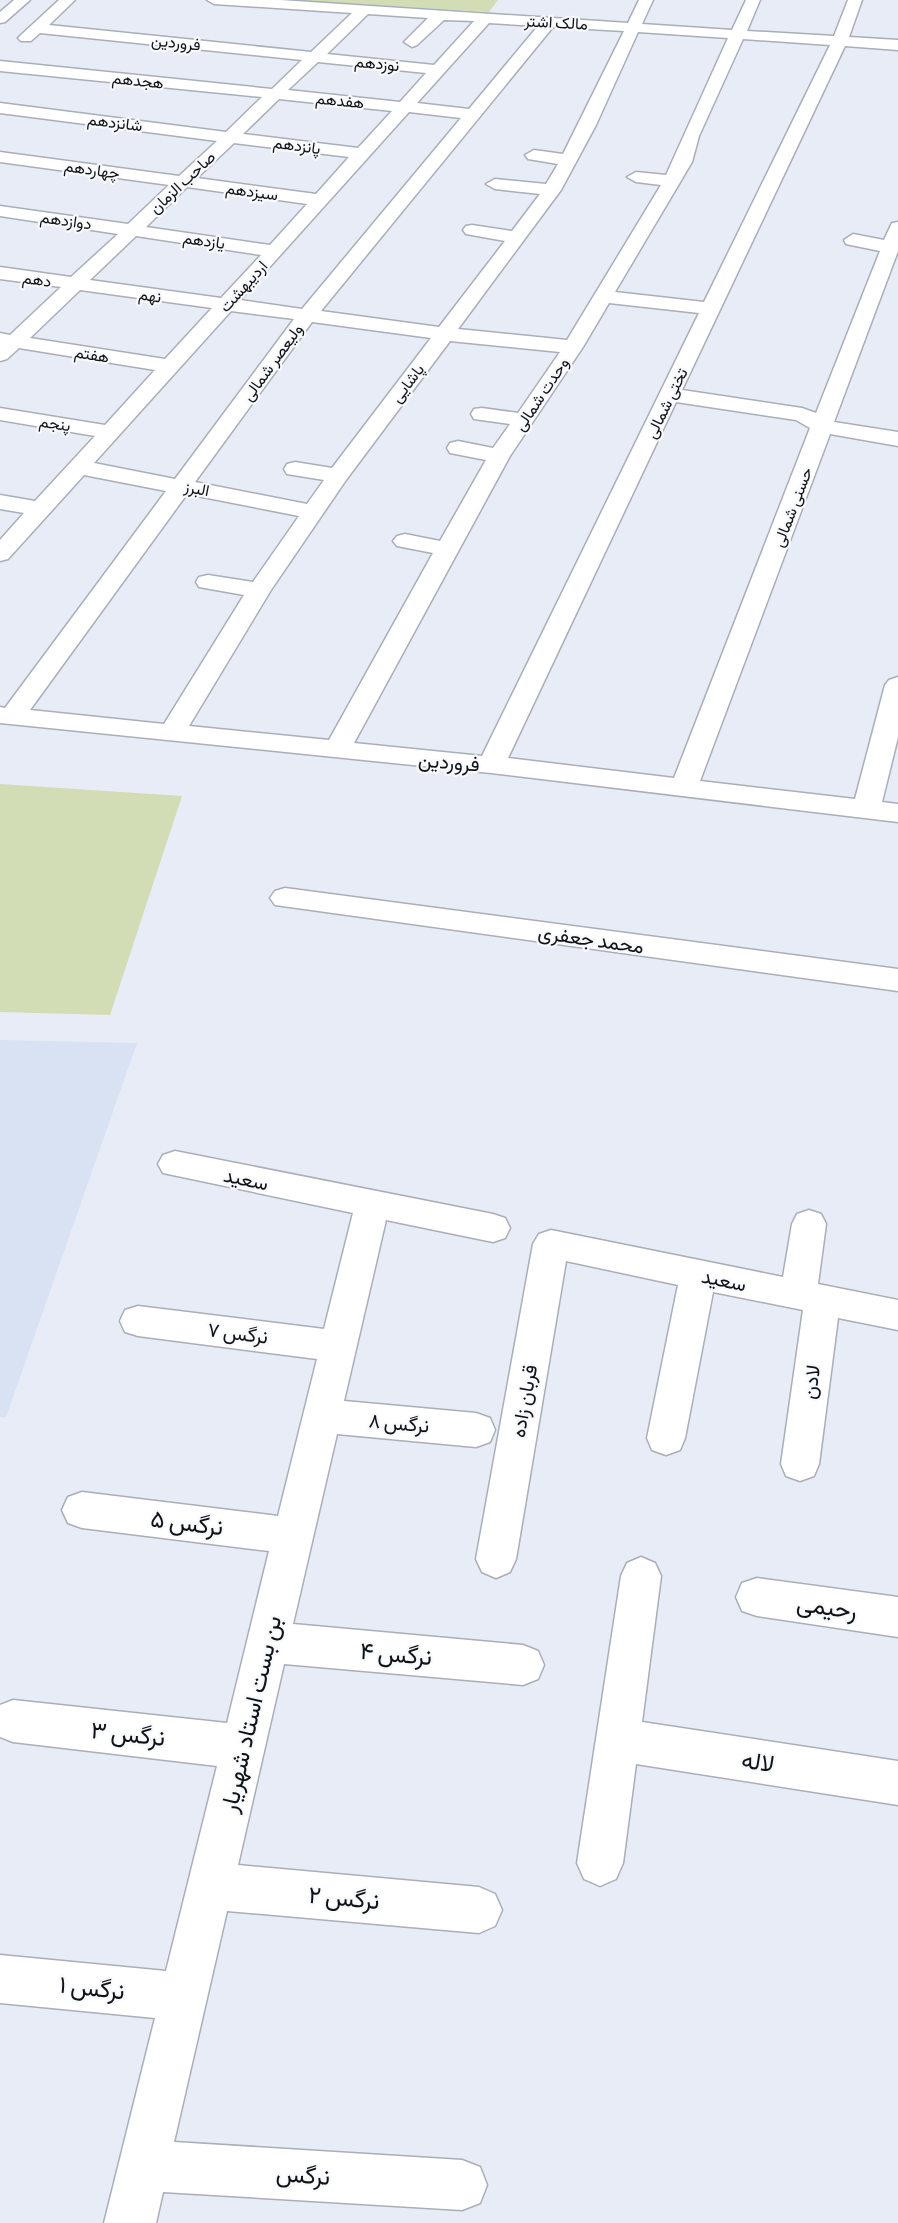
<svg xmlns="http://www.w3.org/2000/svg" width="898" height="2223" font-family="'Crimson Pro',Vazirmatn,serif">
	<style>
		.built { fill: #d9e2f3 }
		.green { fill: #d2dcb5 }
		.lines { fill: none; stroke-linecap: round; stroke-linejoin: round }
		.minor-casing { stroke: #a9aeb8; stroke-width: 3 }
		.minor { fill: #fff; fill-rule: evenodd }
		.labels { text-anchor: middle; stroke-width: 4.5; stroke-linejoin: round; paint-order: stroke }
		.far-street-label { font-size: 16px; fill: #101215; stroke: #f7f9fd }
		.street-label { font-size: 20px; fill: #101215; stroke: #f7f9fd }
		.near-street-label { font-size: 24px; fill: #101215; stroke: #f7f9fd }
	</style>
	<rect width="100%" height="100%" fill="#e7ecf6"/>
	<path class="built" d="M0,1040l137,3 -131,374h-6z"/>
	<path class="green" d="M292,0h206l-9,12z
		M0,784l182,12 -72,219 -110,-3z"/>
	<g class="lines">
		<g class="minor-casing">
			<path id="minor" d="M14,0h16l-25,22 -5,1v-11z
				M59,0h16l-26,25 262,27 41,-39 -138,-9 -7,-4h73l348,23 11,-23h14l-11,24 90,6 14,-30h14l-13,31 87,5 14,-36h14l-13,37 49,3v10l-53,-4 -163,344 120,18 14,5 64,-162 -34,-7 -2,-4 9,-6 31,6 8,-17 6,-1v29l-64,171 64,10v14l-68,-12 -130,347 155,18 30,-114 4,-5 9,-3v60l-16,65 16,2v18l-407,-49 -491,-50v-16l5,1 161,-217 -82,-16 -76,84 -8,2v-21l24,-27 -24,-4v-14l35,6 60,-65 -95,-16v-12l105,17 50,-55 -136,-22 -12,11 -7,2v-28l10,2 51,-48 -61,-8v-12l71,10 47,-43 -118,-18v-10l128,18 41,-39 -169,-23v-10l179,24 38,-35 -217,-28v-10l226,29 36,-35 -262,-26v-10l272,28 30,-29 -262,-27 -9,8h-10l-3,-3 3,-3zM368,14l60,4 -24,24 8,5 5,-2 27,-25 30,1 -40,44 -107,-11zM489,23l49,3 -69,83 -52,-6zM553,27l71,4 -61,123 -29,-4 -9,5 3,4 30,5 -12,20 -51,-5 -9,5 9,5 45,5 -28,37 -40,-6 -6,1 -3,4 3,4 39,7 -66,86 -118,-16zM638,32l90,6 -62,137 -30,-3 -9,5 9,5 25,3 -94,155 -109,-11 103,-139 35,-65zM743,39l87,6 -126,257 -89,-10 77,-130 7,-26zM318,62l108,11 -26,29 -112,-12zM279,99l113,12 -34,37 -115,-14zM409,112l52,6 -159,191 -62,-9zM234,143l115,14 -33,37 -119,-16zM187,187l120,17 -37,41 -124,-18zM136,236l125,19 -40,43 -131,-18zM80,290l132,18 -47,51 -135,-21zM609,303l90,10 -217,443 -128,-13 156,-287 73,-109zM231,311l63,8 -119,160 -81,-16zM312,322l119,16 -99,130 -37,-6 -8,2 -3,5 3,5 37,6 -17,24 -112,-22zM450,341l110,11 -42,61 -36,-5 -8,1 -3,5 3,5 36,5 -17,24 -35,-7 -8,2 -3,5 3,5 36,7 -46,81 -35,-7 -8,2 -4,5 4,5 36,7 -104,187 -140,-14 82,-136 75,-110zM676,402l120,18 14,8 -136,350 -166,-20zM187,494l112,22 -46,66 -45,-7 -9,2 -3,5 3,5 45,8 -80,129 -134,-14z
				M285,888l613,81v22l-623,-86 -5,-7 5,-7z
				M175,1151l318,63 12,4 5,10 -5,10 -12,4 -107,-22 -42,181 132,12 14,5 5,12 -5,12 -14,5 -139,-13 -44,190 230,21 15,6 6,14 -6,14 -15,6 -239,-21 -46,201 241,22 16,7 7,16 -7,16 -16,7 -252,-22 -53,231 288,18 18,7 7,18 -7,18 -18,7 -299,-18 -7,31h-52l51,-205 -155,-15v-48l166,16 51,-205 -204,-24 -13,-5v-32l13,-5 214,23 42,-172 -187,-23 -14,-5 -6,-13 6,-13 14,-5 196,24 39,-157 -179,-23 -13,-4 -5,-11 5,-11 13,-4 186,23 29,-116 -190,-40 -5,-9 5,-9z
				M809,1210l12,4 5,10 -8,60 80,16v30l-60,-12 -19,146 -5,12 -14,5 -14,-5 -5,-12 22,-154 -90,-18 -28,146 -5,12 -14,5 -14,-5 -5,-12 31,-153 -112,-24 -50,298 -6,13 -14,6 -14,-6 -6,-13 57,-315 6,-10 12,-4 232,47 9,-53 5,-10z
				M641,1557l14,6 6,13 -19,146 256,39v44l-262,-41 -13,99 -7,16 -16,7 -16,-7 -7,-16 44,-287 6,-13z
				M757,1578l141,19v40l-141,-21 -15,-5 -6,-14 6,-14z"/>
		</g>
		<use href="#minor" class="minor"/>
	</g>
	<g class="labels">
		<g class="far-street-label">
			<text transform="translate(556 22) rotate(3)" y="6">مالک اشتر</text>
			<text transform="translate(176 42) rotate(6)" y="6">فروردین</text>
			<text transform="translate(377 63) rotate(6)" y="6">نوزدهم</text>
			<text transform="translate(138 80) rotate(6)" y="6">هجدهم</text>
			<text transform="translate(340 100) rotate(6)" y="6">هفدهم</text>
			<text transform="translate(115 122) rotate(7)" y="6">شانزدهم</text>
			<text transform="translate(297 145) rotate(8)" y="6">پانزدهم</text>
			<text transform="translate(92 169) rotate(8)" y="6">چهاردهم</text>
			<text transform="translate(182 182) rotate(-43)" y="6">صاحب الزمان</text>
			<text transform="translate(252 191) rotate(8)" y="6">سیزدهم</text>
			<text transform="translate(66 220) rotate(8)" y="6">دوازدهم</text>
			<text transform="translate(204 240) rotate(8)" y="6">یازدهم</text>
			<text transform="translate(37 279) rotate(8)" y="6">دهم</text>
			<text transform="translate(243 286) rotate(-48)" y="6">اردیبهشت</text>
			<text transform="translate(150 295) rotate(8)" y="6">نهم</text>
			<text transform="translate(92 354) rotate(9)" y="6">هفتم</text>
			<text transform="translate(272 362) rotate(-54)" y="6">ولیعصر شمالی</text>
			<text transform="translate(407 383) rotate(-53)" y="6">پاشایی</text>
			<text transform="translate(541 394) rotate(-56)" y="6">وحدت شمالی</text>
			<text transform="translate(666 403) rotate(-64)" y="6">تختی شمالی</text>
			<text transform="translate(55 423) rotate(9)" y="6">پنجم</text>
			<text transform="translate(197 488) rotate(11)" y="6">البرز</text>
			<text transform="translate(792 507) rotate(-69)" y="6">حسنی شمالی</text>
		</g>
		<g class="street-label">
			<text transform="translate(449 762) rotate(5)" y="7">فروردین</text>
			<text transform="translate(591 939) rotate(8)" y="7">محمد جعفری</text>
			<text transform="translate(246 1179) rotate(12)" y="7">سعید</text>
			<text transform="translate(724 1280) rotate(12)" y="7">سعید</text>
			<text transform="translate(238 1333) rotate(7)" y="7">نرگس ۷</text>
			<text transform="translate(811 1382) rotate(-82)" y="7">لادن</text>
			<text transform="translate(524 1401) rotate(-80)" y="7">قربان زاده</text>
			<text transform="translate(399 1423) rotate(5)" y="7">نرگس ۸</text>
		</g>
		<g class="near-street-label">
			<text transform="translate(187 1523) rotate(7)" y="8">نرگس ۵</text>
			<text transform="translate(827 1607) rotate(8)" y="8">رحیمی</text>
			<text transform="translate(396 1654) rotate(5)" y="8">نرگس ۴</text>
			<text transform="translate(251 1714) rotate(-77)" y="8">بن بست استاد شهریار</text>
			<text transform="translate(128 1734) rotate(6)" y="8">نرگس ۳</text>
			<text transform="translate(758 1762) rotate(9)" y="8">لاله</text>
			<text transform="translate(344 1898) rotate(5)" y="8">نرگس ۲</text>
			<text transform="translate(92 1988) rotate(6)" y="8">نرگس ۱</text>
			<text transform="translate(303 2175) rotate(4)" y="8">نرگس</text>
		</g>
	</g>
</svg>
